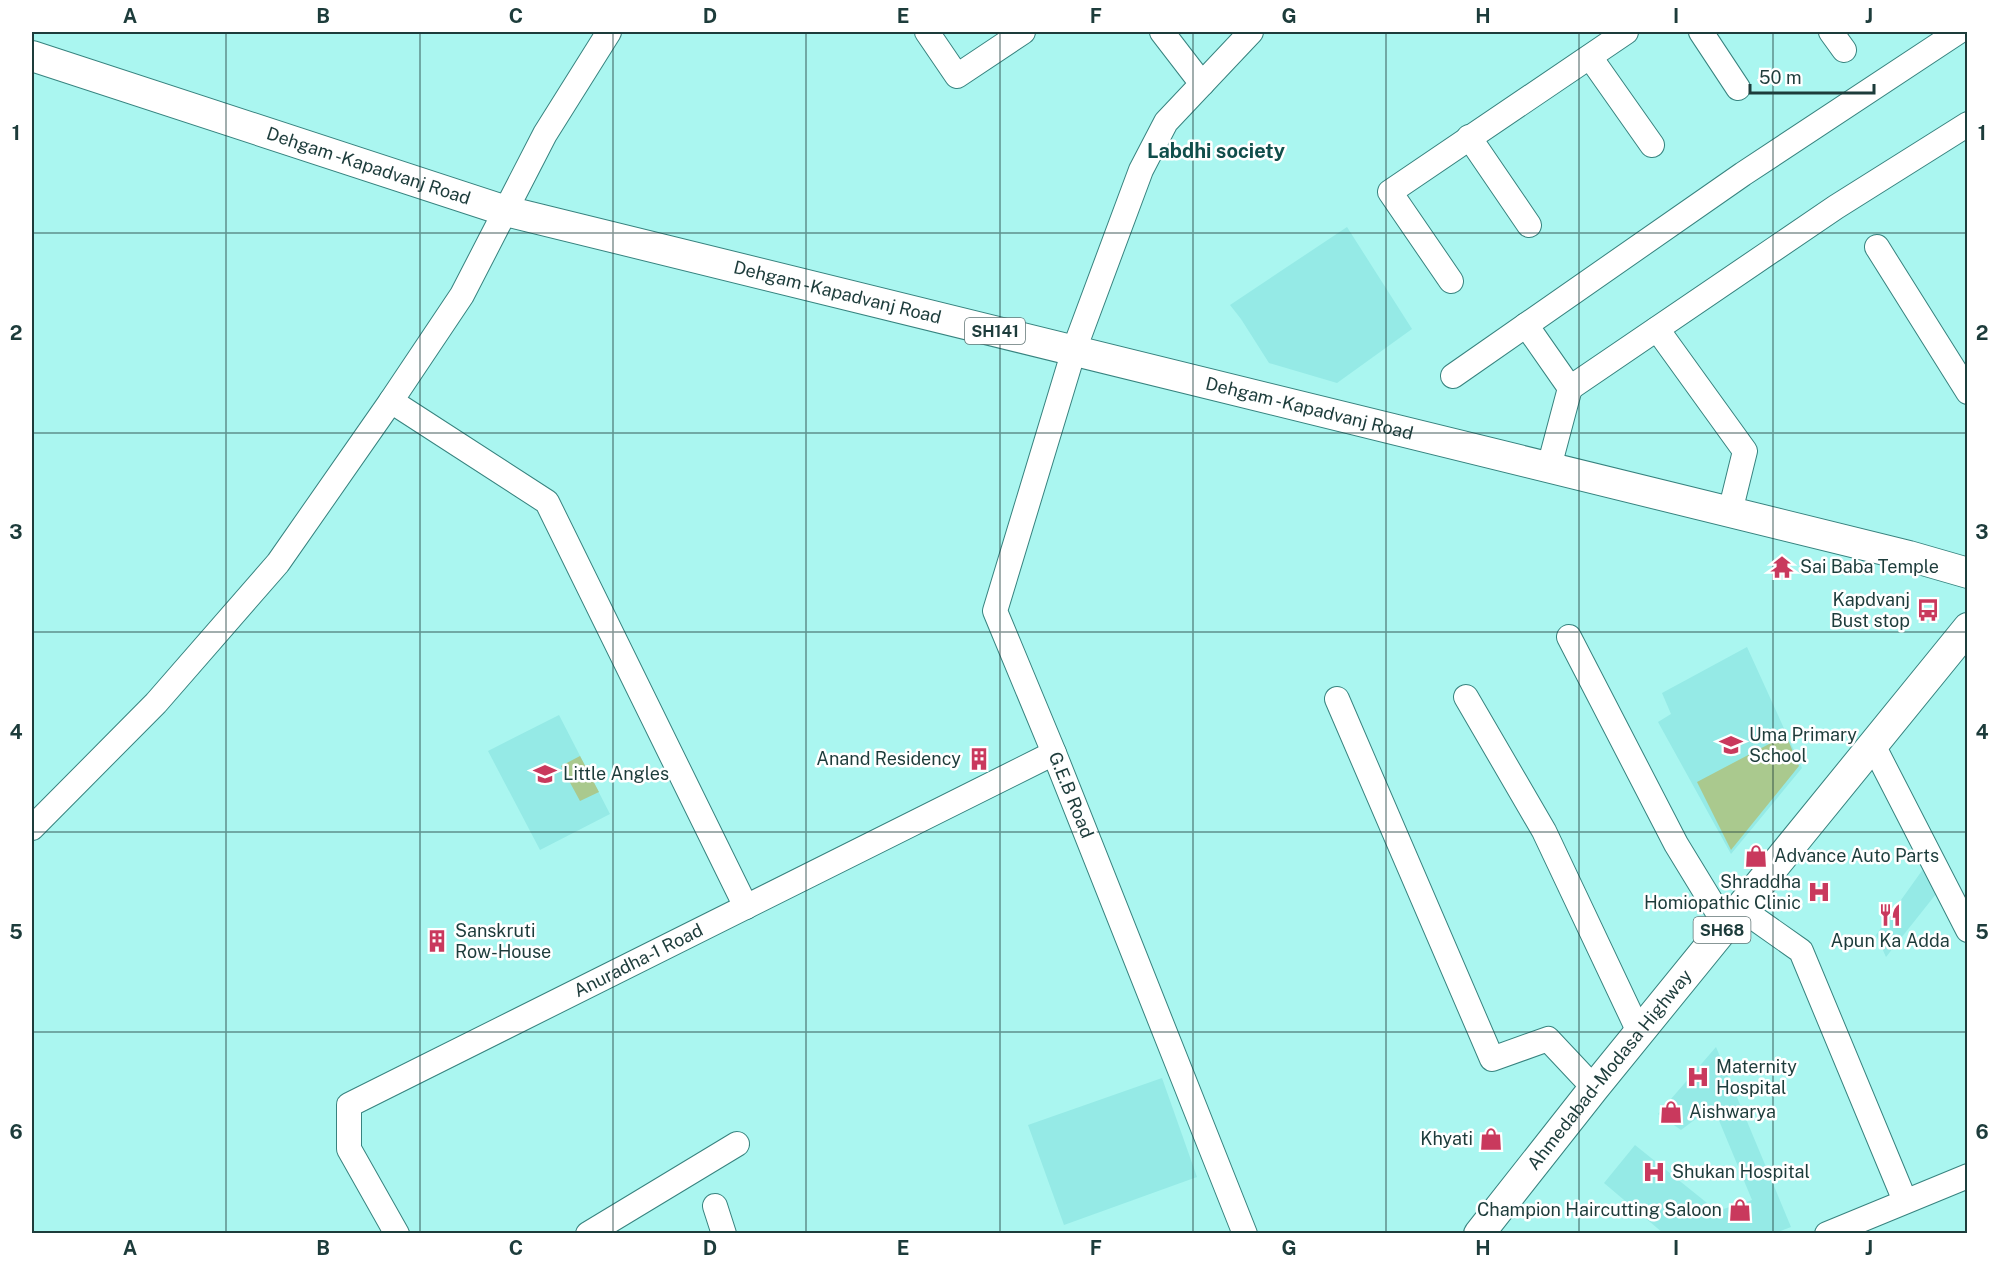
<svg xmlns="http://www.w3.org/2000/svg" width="1999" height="1265" font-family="'Public Sans',sans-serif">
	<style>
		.built { fill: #95eae6 }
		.green { fill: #aac98e }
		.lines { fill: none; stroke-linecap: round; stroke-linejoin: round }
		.minor-casing { stroke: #37837f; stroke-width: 26 }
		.major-casing { stroke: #37837f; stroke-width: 32 }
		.minor { stroke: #fff; stroke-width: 24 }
		.major { stroke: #fff; stroke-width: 30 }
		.grid { fill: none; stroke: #1d3c3b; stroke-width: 1.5; stroke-opacity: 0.55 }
		.labels { text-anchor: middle; stroke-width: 5; stroke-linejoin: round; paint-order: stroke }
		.shield { fill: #fff; stroke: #617676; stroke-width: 1.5 }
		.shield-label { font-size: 16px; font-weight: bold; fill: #1d3c3b }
		.street-label { font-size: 18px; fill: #1d3c3b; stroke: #fff }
		.poi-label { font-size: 18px; fill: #1d3c3b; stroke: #fff; text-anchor: start }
		.neighbourhood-label { font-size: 20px; font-weight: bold; fill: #104e4b; stroke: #fff }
		.neatline { fill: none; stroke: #1d3c3b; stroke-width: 2 }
		.grid-label { font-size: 20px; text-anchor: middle; font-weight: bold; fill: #1d3c3b }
	</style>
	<rect width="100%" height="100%" fill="#aaf6f0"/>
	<path class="built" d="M1347,227l65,102 -75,54 -68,-20 -28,-44 -11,-14z
		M1747,647l55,121 -71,86 -73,-132 13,-8 -9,-21z
		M559,715l51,99 -70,36 -52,-99z
		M1931,858l9,31 -54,68 -10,-22z
		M1716,1047l75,180 -16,6h-112l-59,-50 31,-38 82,66 35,-11 -39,-94 -32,24 -23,-16z
		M1162,1078l35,99 -133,48 -36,-100z"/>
	<path class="green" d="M1786,735l13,31 -68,84 -34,-68z
		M580,756l19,36 -19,9 -19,-35z"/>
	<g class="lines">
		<g class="minor-casing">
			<g id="minor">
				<path d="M609,32l-64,102 -83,161 -71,106 156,101 199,405"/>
				<path d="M927,32l30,44 66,-44"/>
				<path d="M1162,32l40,52"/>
				<path d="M1701,32l37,56"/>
				<path d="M1831,32l13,18"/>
				<path d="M1590,57l62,88"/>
				<path d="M1469,137l60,88"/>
				<path d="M1877,247l91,145"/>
				<path d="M1451,281l-61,-89 236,-160"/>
				<path d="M1526,325l44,63 -21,79"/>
				<path d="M1657,329l88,122 -15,61"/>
				<path d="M1453,376l290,-202 215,-142"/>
				<path d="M1570,388l266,-181 132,-83"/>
				<path d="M1569,637l107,207 50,82"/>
				<path d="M1466,697l78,134 95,201"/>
				<path d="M1337,699l155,360 56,-20 46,49"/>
				<path d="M1873,745l95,185"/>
				<path d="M32,828l124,-125 122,-140 113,-162"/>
				<path d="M1740,908l61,43 104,250"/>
				<path d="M715,1206l9,28"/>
				<path id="s1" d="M397,1234l-48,-85v-44l705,-352"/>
				<path d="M588,1234l149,-90"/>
				<path d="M1245,1234l-191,-481 -59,-142 79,-261 67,-180 25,-48 85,-90"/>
				<path d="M1827,1234l141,-58"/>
			</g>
		</g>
		<g class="major-casing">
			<g id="major">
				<path id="s2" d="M32,56l474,155 1403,345 59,17"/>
				<path id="s3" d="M1479,1234l115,-146 374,-460"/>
			</g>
		</g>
		<use href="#minor" class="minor"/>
		<use href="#major" class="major"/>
	</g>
	<path class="grid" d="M226,32v1202M420,32v1202M613,32v1202M806,32v1202M1000,32v1202M1193,32v1202M1386,32v1202M1579,32v1202M1773,32v1202M32,233h1936M32,433h1936M32,632h1936M32,832h1936M32,1032h1936"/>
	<defs>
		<g id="temple-bare" transform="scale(1.8)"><path d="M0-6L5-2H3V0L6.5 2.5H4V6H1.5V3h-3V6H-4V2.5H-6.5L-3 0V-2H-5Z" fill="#c9395d" stroke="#fff" stroke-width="2.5" paint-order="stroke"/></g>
		<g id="bus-bare" transform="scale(1.8)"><path d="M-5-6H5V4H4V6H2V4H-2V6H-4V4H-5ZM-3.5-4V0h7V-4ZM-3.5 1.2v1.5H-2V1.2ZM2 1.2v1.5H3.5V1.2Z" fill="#c9395d" stroke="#fff" stroke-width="2.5" paint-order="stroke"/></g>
		<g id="school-bare" transform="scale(1.8)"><path d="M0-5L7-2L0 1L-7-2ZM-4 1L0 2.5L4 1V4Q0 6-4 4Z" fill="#c9395d" stroke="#fff" stroke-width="2.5" paint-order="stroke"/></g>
		<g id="building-bare" transform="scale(1.8)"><path d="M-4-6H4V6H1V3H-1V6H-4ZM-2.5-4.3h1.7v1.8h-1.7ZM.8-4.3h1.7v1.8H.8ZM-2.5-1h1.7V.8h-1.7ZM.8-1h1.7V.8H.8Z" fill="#c9395d" stroke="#fff" stroke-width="2.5" paint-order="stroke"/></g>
		<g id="shop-bare" transform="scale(1.8)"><path d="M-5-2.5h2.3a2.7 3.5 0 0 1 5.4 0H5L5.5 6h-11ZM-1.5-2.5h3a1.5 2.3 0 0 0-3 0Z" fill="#c9395d" stroke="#fff" stroke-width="2.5" paint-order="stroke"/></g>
		<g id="hospital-bare" transform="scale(1.8)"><path d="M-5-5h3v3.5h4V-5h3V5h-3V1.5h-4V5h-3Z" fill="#c9395d" stroke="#fff" stroke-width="2.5" paint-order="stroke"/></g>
		<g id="restaurant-bare" transform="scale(1.8)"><path d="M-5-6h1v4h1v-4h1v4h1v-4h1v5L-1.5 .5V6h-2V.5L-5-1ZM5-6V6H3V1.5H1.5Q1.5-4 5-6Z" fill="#c9395d" stroke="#fff" stroke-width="2.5" paint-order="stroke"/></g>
	</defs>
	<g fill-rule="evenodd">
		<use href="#temple-bare" x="1782" y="567"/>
		<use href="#bus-bare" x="1928" y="610"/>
		<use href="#school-bare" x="1731" y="745"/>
		<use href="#building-bare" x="979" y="759"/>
		<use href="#school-bare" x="545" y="774"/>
		<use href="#shop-bare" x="1756" y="856"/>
		<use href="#hospital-bare" x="1819" y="892"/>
		<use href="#restaurant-bare" x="1890" y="915"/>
		<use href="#building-bare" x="437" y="941"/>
		<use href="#hospital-bare" x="1698" y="1077"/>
		<use href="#shop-bare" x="1671" y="1112"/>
		<use href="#shop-bare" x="1491" y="1139"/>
		<use href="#hospital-bare" x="1654" y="1172"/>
		<use href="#shop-bare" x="1740" y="1210"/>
	</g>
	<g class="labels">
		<g class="shield">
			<rect x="965" y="318" width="60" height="26" rx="4.5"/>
			<rect x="1693.5" y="917" width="57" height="26" rx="4.5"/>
		</g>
		<g class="shield-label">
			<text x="995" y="337">SH141</text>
			<text x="1722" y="936">SH68</text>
		</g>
		<g class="street-label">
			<text dy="6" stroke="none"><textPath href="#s2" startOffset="354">Dehgam -Kapadvanj Road</textPath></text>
			<text dy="6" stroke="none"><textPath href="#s2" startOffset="840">Dehgam -Kapadvanj Road</textPath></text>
			<text dy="6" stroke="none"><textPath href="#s2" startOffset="1326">Dehgam -Kapadvanj Road</textPath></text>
			<text transform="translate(1071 795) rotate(68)" y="6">G.E.B Road</text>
			<text dy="6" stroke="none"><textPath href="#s1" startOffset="465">Anuradha-1 Road</textPath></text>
			<text dy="6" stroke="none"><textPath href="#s3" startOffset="210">Ahmedabad-Modasa Highway</textPath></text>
		</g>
		<g class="poi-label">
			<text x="1800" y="573">Sai Baba Temple</text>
			<text x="1910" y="606" text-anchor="end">Kapdvanj<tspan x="1910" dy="21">Bust stop</tspan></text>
			<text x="1749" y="741">Uma Primary<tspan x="1749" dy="21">School</tspan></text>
			<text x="961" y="765" text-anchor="end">Anand Residency</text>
			<text x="563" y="780">Little Angles</text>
			<text x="1774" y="862">Advance Auto Parts</text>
			<text x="1801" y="888" text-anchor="end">Shraddha<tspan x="1801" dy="21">Homiopathic Clinic</tspan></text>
			<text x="455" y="937">Sanskruti<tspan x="455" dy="21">Row-House</tspan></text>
			<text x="1890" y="947" text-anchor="middle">Apun Ka Adda</text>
			<text x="1716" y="1073">Maternity<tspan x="1716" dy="21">Hospital</tspan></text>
			<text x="1689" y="1118">Aishwarya</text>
			<text x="1473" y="1145" text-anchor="end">Khyati</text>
			<text x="1672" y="1178">Shukan Hospital</text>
			<text x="1722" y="1216" text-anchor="end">Champion Haircutting Saloon</text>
		</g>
		<g class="neighbourhood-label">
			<text x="1216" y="158">Labdhi society</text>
		</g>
	</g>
	<rect width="1999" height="1265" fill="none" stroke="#ffffff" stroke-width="66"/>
	<path d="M1750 84v9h124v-9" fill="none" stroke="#1d3c3b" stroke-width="3"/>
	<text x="1759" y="84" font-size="18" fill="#1d3c3b" stroke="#ffffff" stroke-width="4.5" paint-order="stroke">50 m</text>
	<rect x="33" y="33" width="1933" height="1199" class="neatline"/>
	<g class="grid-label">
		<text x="130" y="23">A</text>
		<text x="323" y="23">B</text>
		<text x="516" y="23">C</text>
		<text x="710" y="23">D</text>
		<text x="903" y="23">E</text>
		<text x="1096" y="23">F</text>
		<text x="1289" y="23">G</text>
		<text x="1483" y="23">H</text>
		<text x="1676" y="23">I</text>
		<text x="1869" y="23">J</text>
		<text x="16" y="140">1</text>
		<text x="1982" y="140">1</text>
		<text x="16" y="340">2</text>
		<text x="1982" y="340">2</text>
		<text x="16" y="539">3</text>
		<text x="1982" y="539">3</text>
		<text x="16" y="739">4</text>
		<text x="1982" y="739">4</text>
		<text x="16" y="939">5</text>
		<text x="1982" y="939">5</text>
		<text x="16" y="1139">6</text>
		<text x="1982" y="1139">6</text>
		<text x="130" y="1255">A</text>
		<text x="323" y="1255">B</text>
		<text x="516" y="1255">C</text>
		<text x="710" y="1255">D</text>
		<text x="903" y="1255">E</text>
		<text x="1096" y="1255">F</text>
		<text x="1289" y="1255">G</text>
		<text x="1483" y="1255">H</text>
		<text x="1676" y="1255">I</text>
		<text x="1869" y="1255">J</text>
	</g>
</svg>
